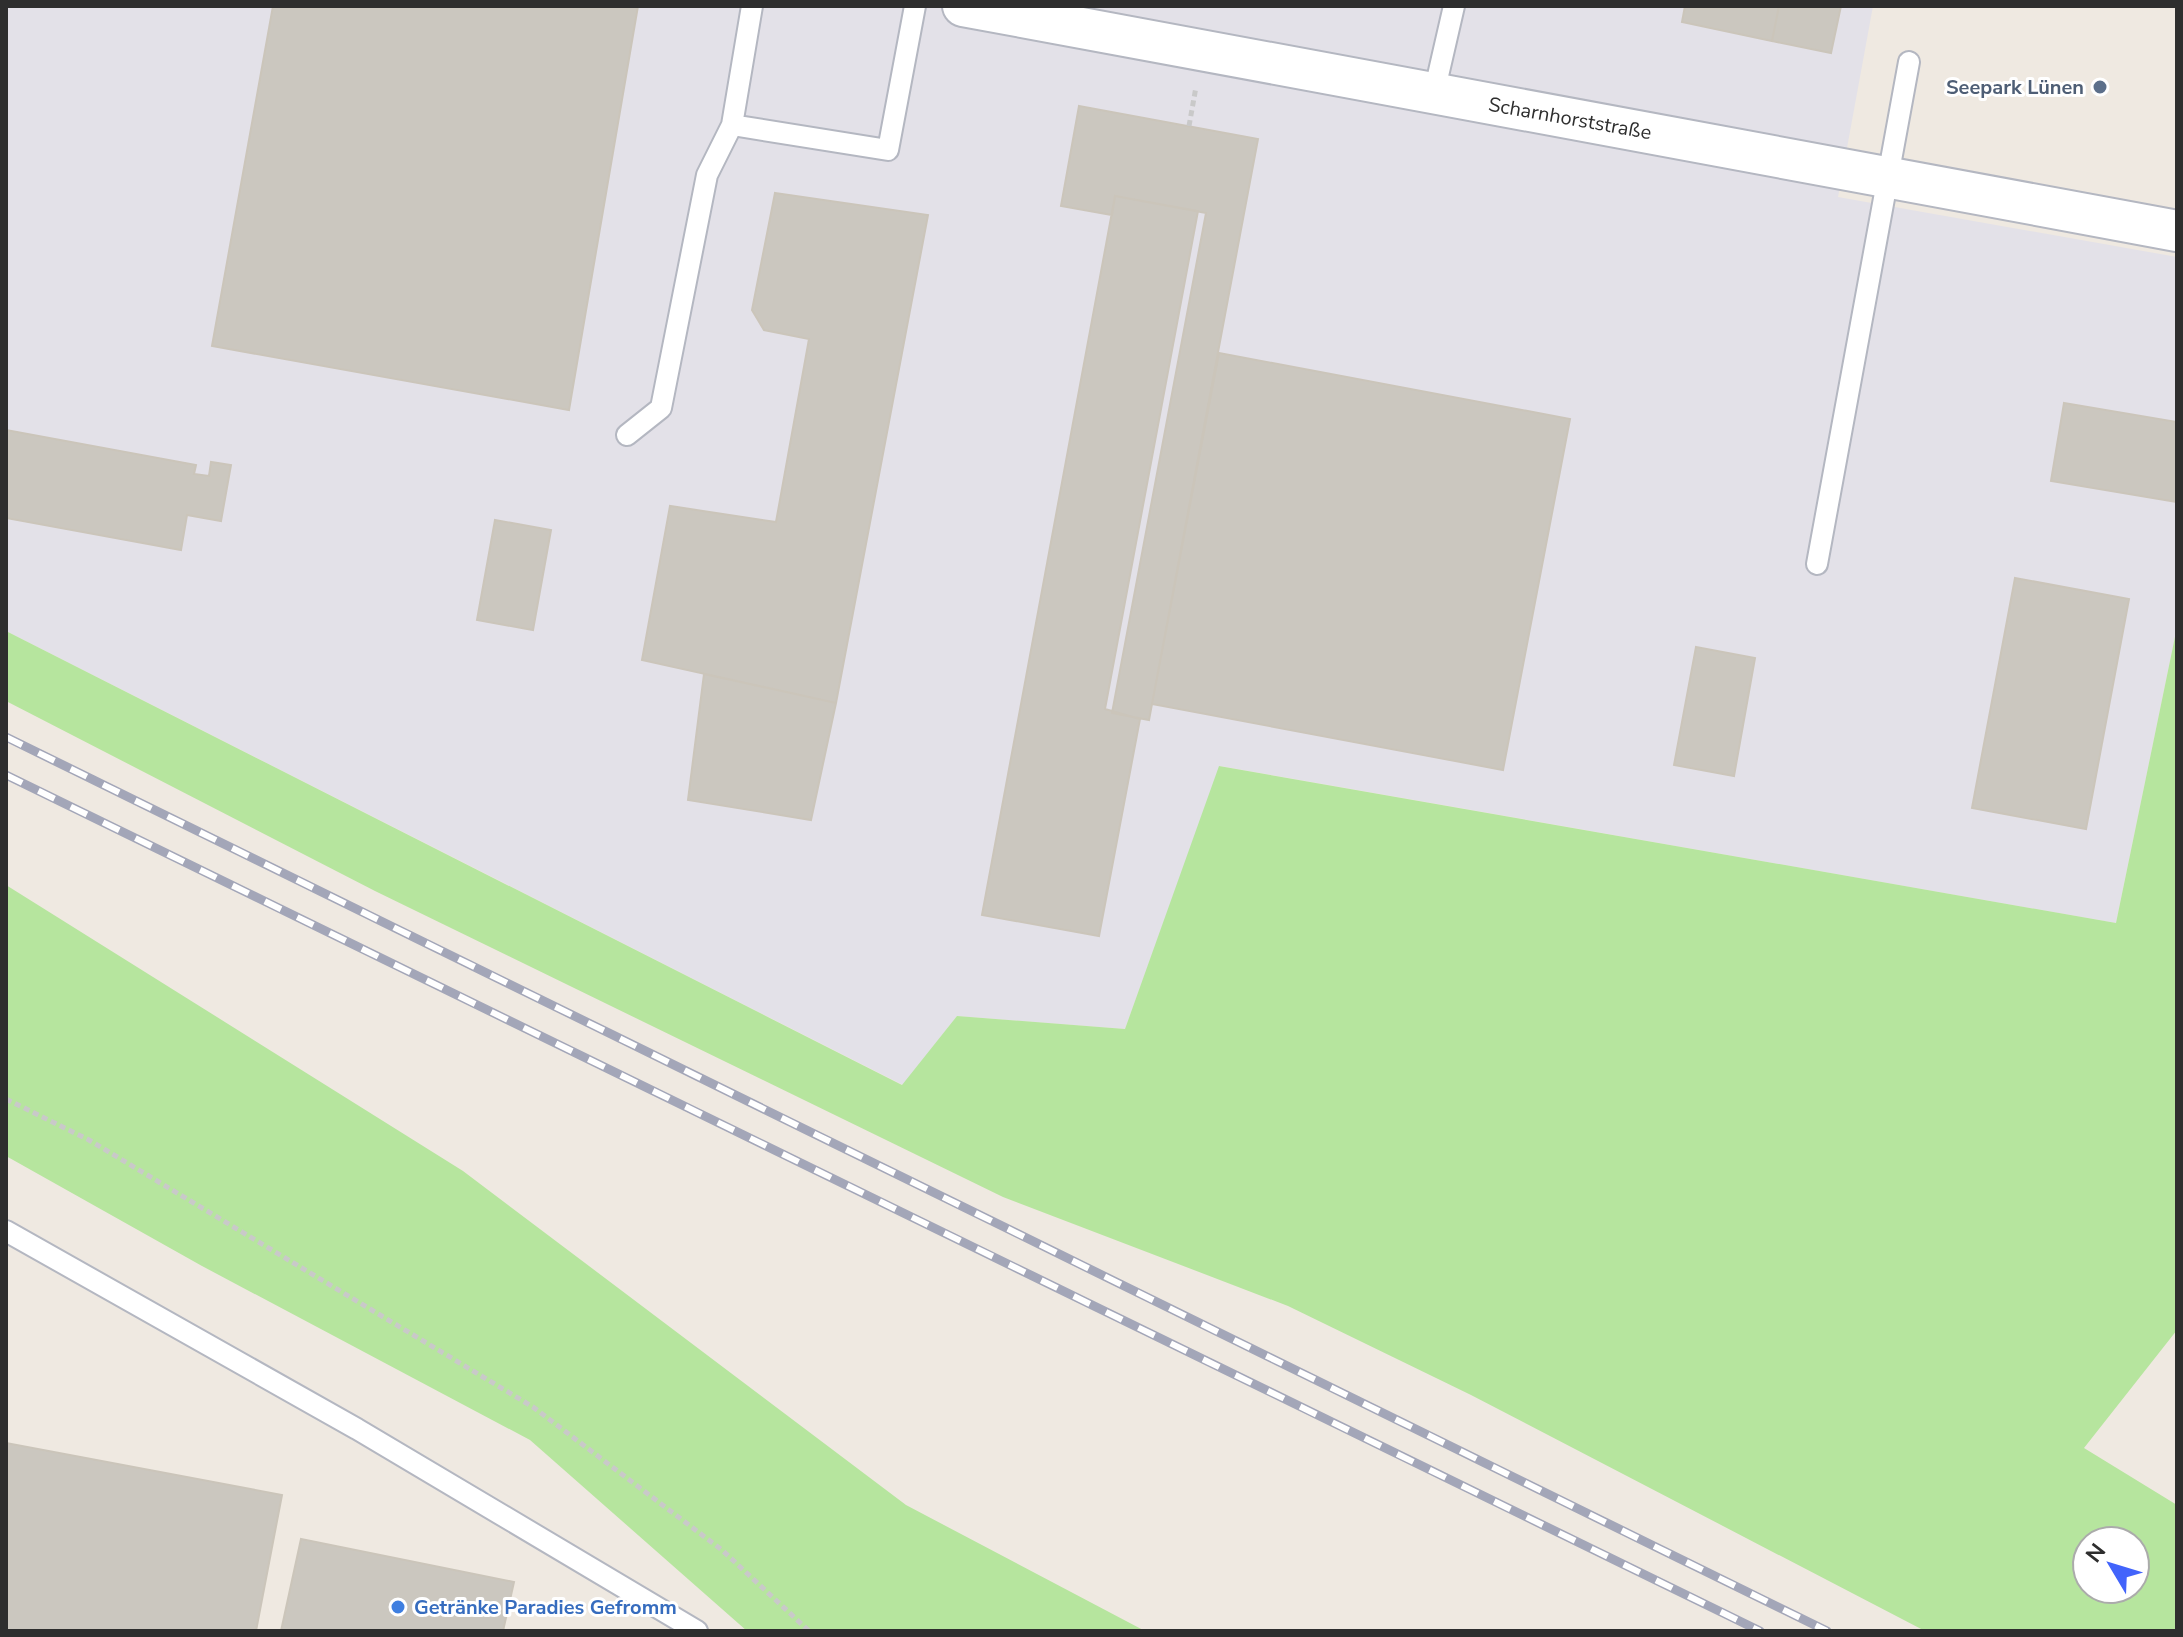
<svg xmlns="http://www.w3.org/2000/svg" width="2183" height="1637" font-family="'Nunito Sans',sans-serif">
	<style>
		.industrial { fill: #e3e1e8 }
		.green { fill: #b6e59e; fill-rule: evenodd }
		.building { fill: #cbc7bf; stroke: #cbc5ba; stroke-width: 2 }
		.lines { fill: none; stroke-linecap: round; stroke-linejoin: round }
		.lane-casing { stroke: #b4b7c1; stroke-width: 24 }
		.street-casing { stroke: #b4b7c1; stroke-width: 44 }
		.path { stroke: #c9c9c9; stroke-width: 5; stroke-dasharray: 6 4; stroke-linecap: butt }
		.lane { stroke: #fff; stroke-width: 20 }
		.street { stroke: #fff; stroke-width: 40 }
		.rail-casing { stroke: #a3a6b8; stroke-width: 9 }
		.rail { stroke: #fff; stroke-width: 6; stroke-dasharray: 18; stroke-linecap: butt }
		.service-dot { fill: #5c6f8a; stroke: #fff; stroke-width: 3 }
		.shop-dot { fill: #3f7fe0; stroke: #fff; stroke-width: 3 }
		.labels { text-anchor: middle; stroke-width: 6; stroke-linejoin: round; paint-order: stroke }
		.service-label { font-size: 20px; font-weight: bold; fill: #4e5e75; stroke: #fff; text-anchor: end }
		.street-label { font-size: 20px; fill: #2e2e2e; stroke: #fff }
		.shop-label { font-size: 20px; font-weight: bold; fill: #366cbe; stroke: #fff; text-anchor: start }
	</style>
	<rect width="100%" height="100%" fill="#efe9e1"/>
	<path class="industrial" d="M6,6h1867l-35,191 339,60v370l-61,296 -896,-157 -95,263 -168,-13 -54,69 -897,-454z"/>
	<path class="green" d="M2177,627v703l-93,118 93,57v126h-252l-454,-236 -183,-89 -285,-109 -628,-306 -369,-190v-70l896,454 55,-69 168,13 94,-263 897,157zM2087,1541h48v48h-48z
		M6,885l457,286 443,334 239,126h-398l-217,-191 -328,-174 -196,-110z"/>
	<path class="building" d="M273,6h365l-69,404 -357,-64z
		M1685,6h94l-7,35 -90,-19z
		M1779,6h62l-10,47 -59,-12z
		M1079,106l179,33 -109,581 -37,-7 94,-500 -91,-17 -3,19 -51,-9z
		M775,193l153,22 -92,488 -194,-43 28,-154 106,16 33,-183 -45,-9 -12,-20z
		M1115,196l83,15 -93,498 35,10 -41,217 -117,-21z
		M1219,353l351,66 -67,351 -351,-66z
		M2064,403l113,19v80l-126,-21z
		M6,430l190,35 -2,9 15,2 2,-14 20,3 -10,56 -34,-6 -6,35 -175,-32z
		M495,520l56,10 -18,100 -56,-10z
		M2015,578l114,21 -43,230 -114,-21z
		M1696,647l59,11 -21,118 -60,-11z
		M704,674l132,29 -25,117 -123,-20z
		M6,1443l276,52 -26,136h-250z
		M301,1539l213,43 -11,49h-222z"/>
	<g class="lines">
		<g class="lane-casing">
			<path id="lane" d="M752,6l-20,119 156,25 27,-144
				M1434,93l20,-87
				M627,435l34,-27 46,-233 25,-50
				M1817,564l92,-502
				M6,1231l351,198 340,202"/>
		</g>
		<g class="street-casing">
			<path id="street" d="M963,6l1214,225"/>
		</g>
		<path class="path" d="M1189,126l7,-39
			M6,1099l83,41 444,267 189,143 87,81"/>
		<use href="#lane" class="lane"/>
		<use href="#street" class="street"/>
		<g class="rail-casing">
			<path id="rail" d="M6,737l1821,894
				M6,775l1754,856"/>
		</g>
		<use href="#rail" class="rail"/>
	</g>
	<circle class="service-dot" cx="2100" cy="87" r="8"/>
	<circle class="shop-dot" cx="398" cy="1607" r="8"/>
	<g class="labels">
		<g class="service-label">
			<text x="2084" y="94">Seepark Lünen</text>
		</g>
		<g class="street-label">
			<text transform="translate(1570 118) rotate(10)" y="7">Scharnhorststraße</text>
		</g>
		<g class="shop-label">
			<text x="414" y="1614">Getränke Paradies Gefromm</text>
		</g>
	</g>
	<rect width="2183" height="1637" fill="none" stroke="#2e2e2e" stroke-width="16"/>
	<g transform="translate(2111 1565) rotate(308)"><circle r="38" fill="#ffffff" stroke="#ababab" stroke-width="2"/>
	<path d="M0-6L14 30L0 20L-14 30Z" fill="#4264fb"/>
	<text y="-12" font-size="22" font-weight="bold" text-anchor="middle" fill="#2e2e2e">N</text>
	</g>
</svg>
